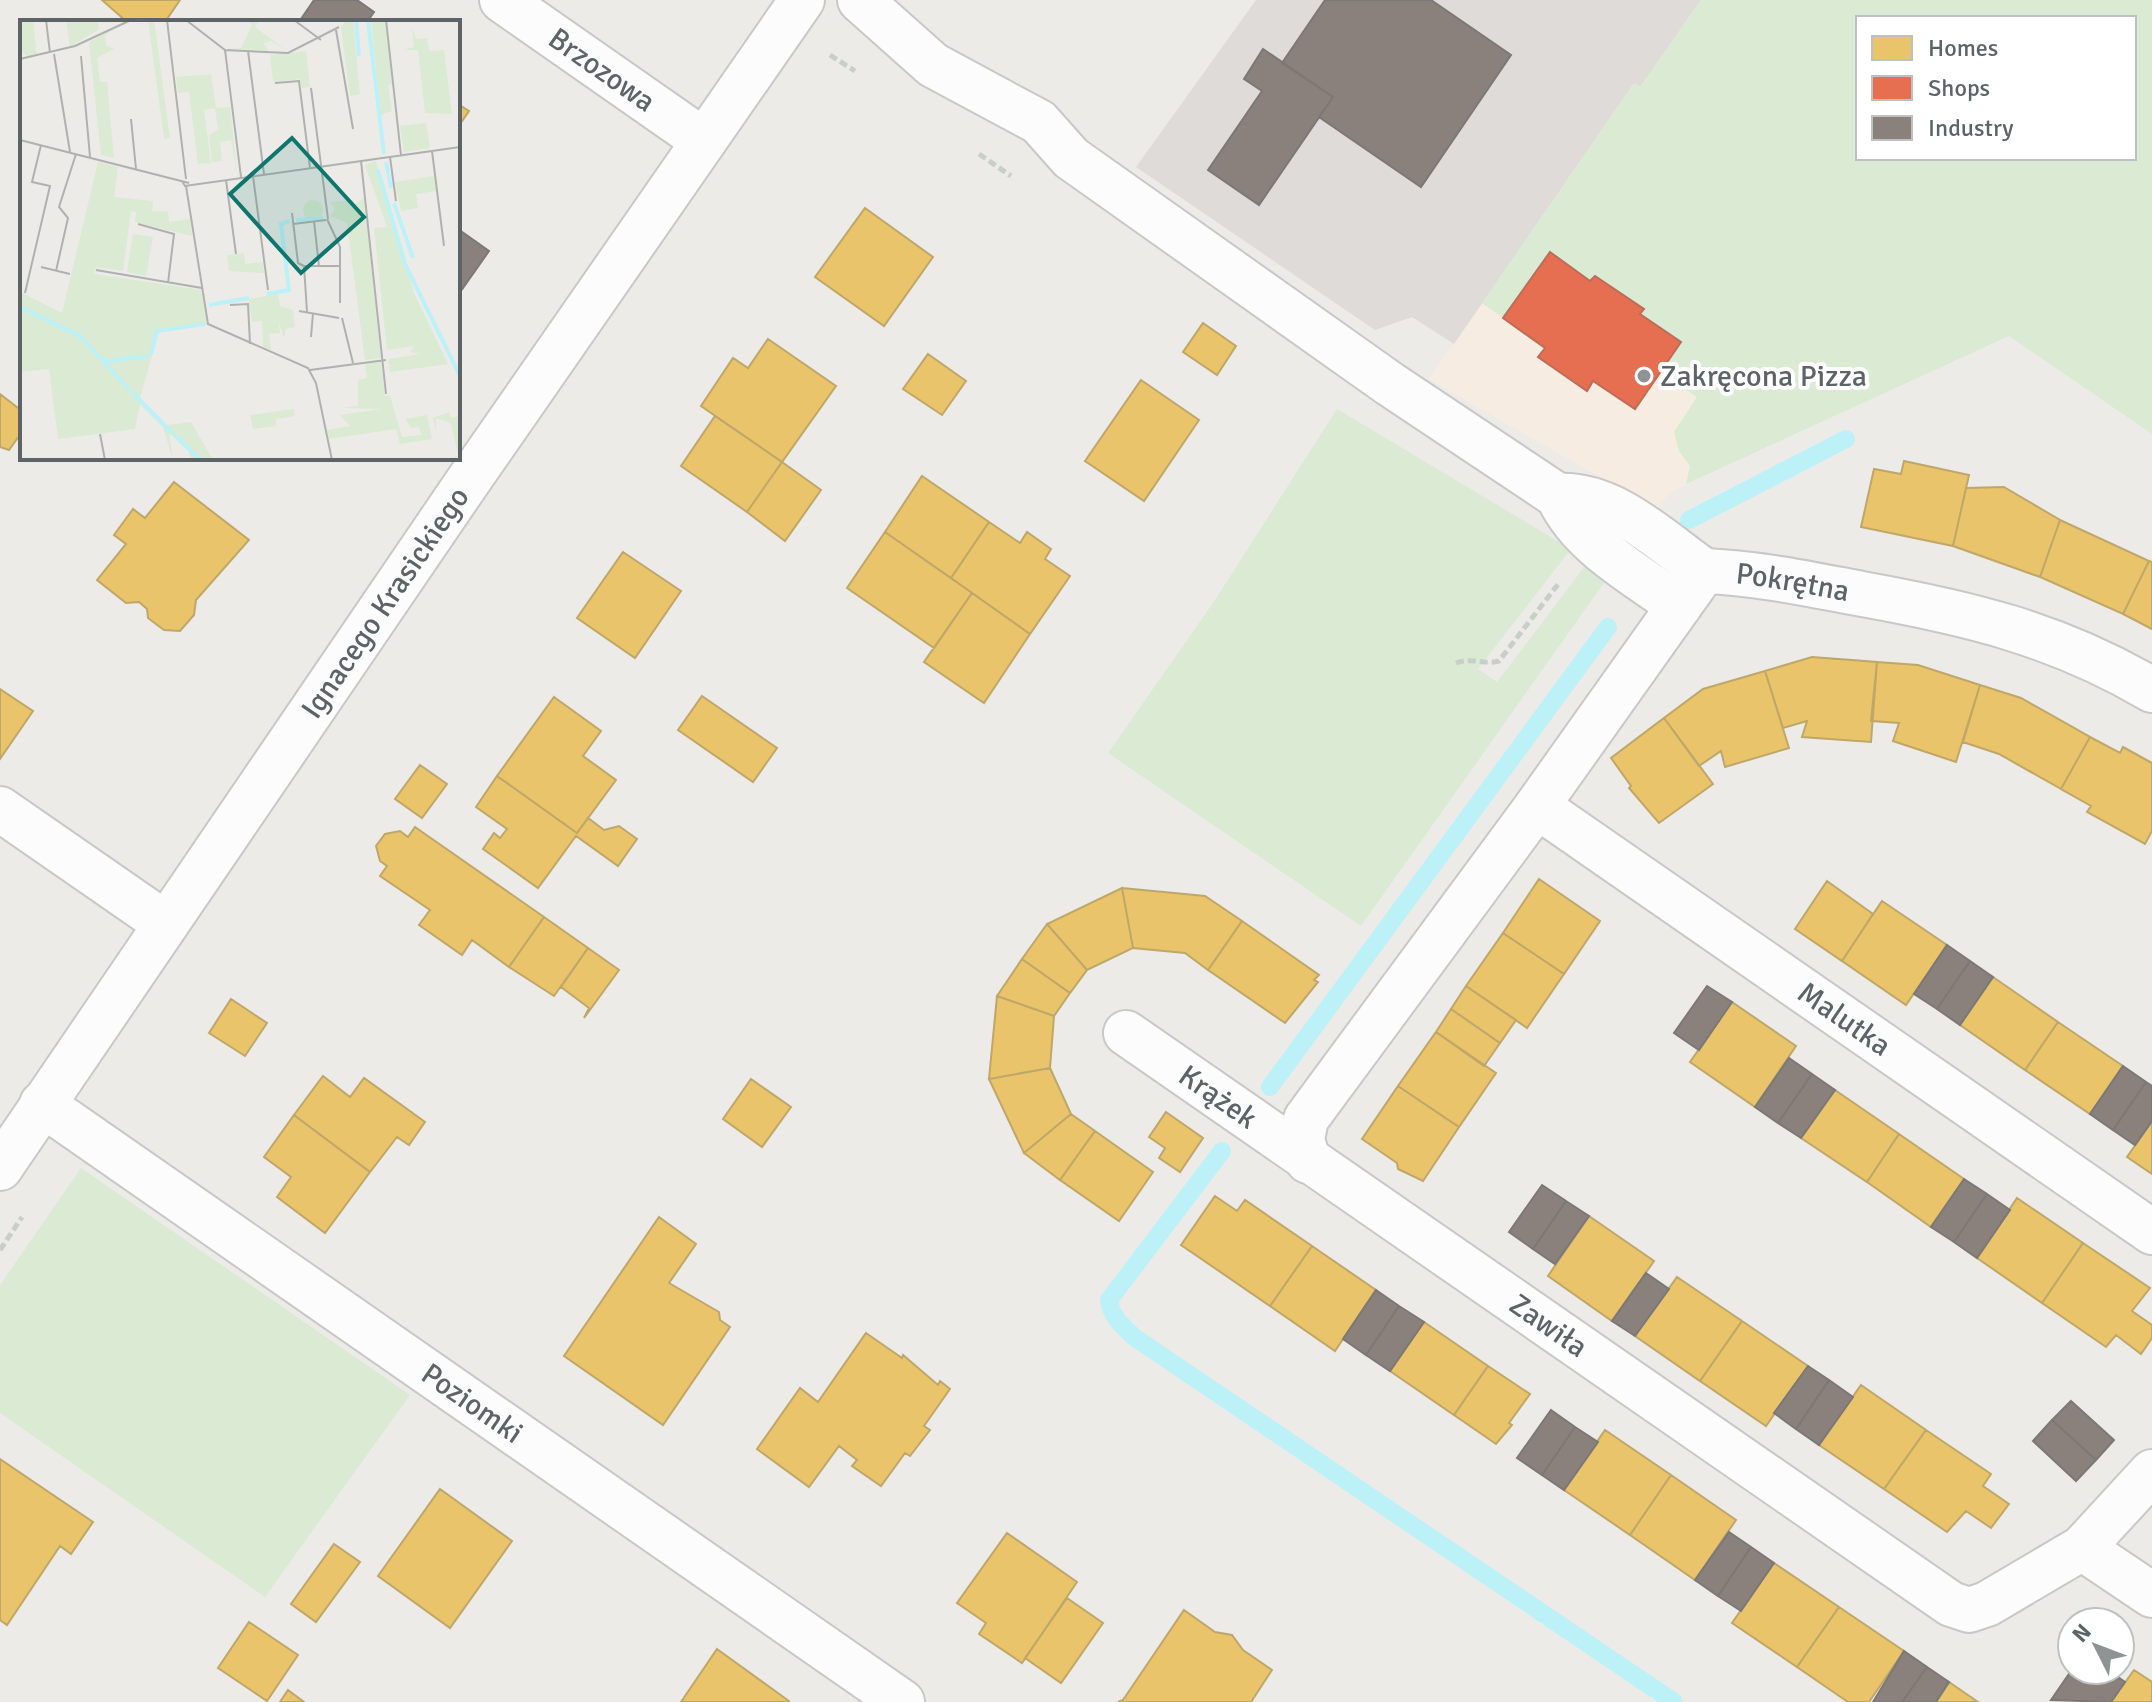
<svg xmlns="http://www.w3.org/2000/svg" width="2152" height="1702" font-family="Signika,sans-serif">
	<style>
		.commercial { fill: #f7ece1 }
		.industrial { fill: #dedbd9 }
		.green { fill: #dbead2; fill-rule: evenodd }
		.homes { fill: #e9c46a; stroke: #bfa769; stroke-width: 2 }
		.shops { fill: #e76f51; stroke: #be6c58; stroke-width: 2 }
		.industry { fill: #8a817c; stroke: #7c7876; stroke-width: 2 }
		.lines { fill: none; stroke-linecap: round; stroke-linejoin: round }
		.stream { stroke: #bcf1f8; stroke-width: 18 }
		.minor-casing { stroke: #c8c8c8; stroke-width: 48 }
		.tertiary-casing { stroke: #c8c8c8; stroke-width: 48 }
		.path { stroke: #c8cec8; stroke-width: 5; stroke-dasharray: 8 4; stroke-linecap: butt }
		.minor { stroke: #fcfcfc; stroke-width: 44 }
		.tertiary { stroke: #fcfcfc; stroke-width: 44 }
		.poi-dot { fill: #8f9394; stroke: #fff; stroke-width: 3 }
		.labels { text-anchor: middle; stroke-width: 8; stroke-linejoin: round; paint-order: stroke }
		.street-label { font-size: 30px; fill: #5d6467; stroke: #fff }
		.poi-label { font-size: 30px; fill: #5d6467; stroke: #fff; text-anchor: start }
		.inset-river { fill: none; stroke: #bcf1f8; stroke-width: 4 }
		.inset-road { fill: none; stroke: #afb1b0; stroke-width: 2 }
		.view { fill: #0f766e; fill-opacity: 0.15; stroke: #0f766e; stroke-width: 4 }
		.inset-edge { fill: none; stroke: #5d6467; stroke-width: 4 }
	</style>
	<rect width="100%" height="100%" fill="#edebe8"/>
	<path class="commercial" d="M1550,252l41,28 4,-4 49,33 37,33 -2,29 -5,10 23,16 -18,54 11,15 -4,18 -18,10 -11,16 -228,-131 53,-76 22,15z"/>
	<path class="industrial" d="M1256,0h445l-61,87 -6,-4 -180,261 -42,-27 -37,13 -239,-163z"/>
	<path class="green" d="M1701,0h451v434l-143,-98 -323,148 4,-18 -11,-15 -5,-19 23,-35 -24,-16 6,-10 -12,-9 14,-20 -41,-28 3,-6 -48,-32 -5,5 -40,-29 -47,66 -21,-15 152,-220 6,4zM1858,18h276v140h-276z
		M1337,409l234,140 -93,120 19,13 91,-120 20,15 -247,349 -253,-173 105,-150z
		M81,1168l329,227 -145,202 -265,-184v-128z"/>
	<path class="homes" d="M102,0h78l-15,22h-38z
		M458,104l11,7 -11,16z
		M865,208l68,49 -49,69 -69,-49z
		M1203,323l33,23 -19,29 -34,-23z
		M768,339l68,47 -54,76 -81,-56 32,-48 15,10z
		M928,354l38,27 -24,34 -39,-26z
		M1141,380l58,40 -55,81 -59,-40z
		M0,394l22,17v21l-13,18 -9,-3z
		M715,416l67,46 -35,50 -66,-46z
		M1904,461l65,14 -16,71 -92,-19 13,-58 27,5z
		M782,462l39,28 -36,51 -38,-29z
		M922,476l67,46 -38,56 -66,-46z
		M174,482l75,58 -53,60 -2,15 -14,16 -16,-1 -16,-12 -1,-9 -8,-7 -13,1 -29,-23 29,-36 -12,-9 19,-26 12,9z
		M2004,487l56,33 -20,57 -87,-31 13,-58z
		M2060,520l89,41 -26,53 -83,-37z
		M989,522l31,21 7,-11 24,17 -6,10 25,17 -40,58 -79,-56z
		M885,532l87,61 -38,55 -87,-60z
		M623,552l58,39 -46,67 -58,-40z
		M2149,561l3,1v67l-29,-15z
		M972,593l58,41 -46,69 -60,-41z
		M1812,657l65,5 -6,80 -69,-5 5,-16 -24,7 -18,-57z
		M1877,662l41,3 62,20 -24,77 -63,-21 6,-18 -28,-2z
		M1765,671l24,77 -64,19 -4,-16 -22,15 -35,-48 39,-29z
		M1980,685l41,13 69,39 -29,52 -62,-35 -36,-12z
		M0,689l33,22 -33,48z
		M702,696l75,52 -24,34 -75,-52z
		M554,697l47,34 -18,25 33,24 -39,53 -80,-57z
		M1664,718l49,66 -54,39 -30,-35 2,-2 -20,-28z
		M2090,737l30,16 3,-6 29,16v68l-7,13 -58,-32 4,-6 -30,-17z
		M420,765l27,19 -25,34 -27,-19z
		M497,776l80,57 11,-15 16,12 15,-4 18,13 -19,27 -42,-30 -38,52 -55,-39 11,-16 6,5 7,-9 -31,-22z
		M415,827l129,90 -35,50 -37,-27 -10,15 -43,-30 11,-15 -50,-34 7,-10 -7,-5 -4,-15 9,-12 15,-3 8,6z
		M1539,879l61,42 -36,53 -61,-41z
		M1827,881l46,33 -31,47 -47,-32z
		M1122,888l83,8 37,25 -34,49 -23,-17 -52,-5z
		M1122,888l11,60 -46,22 -40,-46z
		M1882,901l65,44 -41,60 -64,-44z
		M544,917l44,31 -34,48 -45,-29z
		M1242,921l77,54 -5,5 4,2 -33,41 -77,-53z
		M1047,924l40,46 -17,23 -48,-34z
		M1503,933l61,41 -37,54 -61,-42z
		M588,948l31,22 -35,48 5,-10 -28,-21z
		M1022,959l48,34 -16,23 -57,-20z
		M1993,977l65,45 -33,48 -65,-45z
		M1466,986l50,34 -16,23 -49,-34z
		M997,996l57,20 -4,52 -61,11z
		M231,999l36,24 -22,33 -36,-23z
		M1732,1002l64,44 -41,61 -65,-45z
		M1451,1009l49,34 -16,23 -48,-34z
		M2058,1022l65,44 -33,48 -65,-44z
		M1436,1032l60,41 -37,54 -61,-41z
		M1050,1068l21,46 -47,39 -35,-74z
		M323,1076l27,21 14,-19 61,44 -16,23 -12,-8 -27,35 -76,-57z
		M751,1079l40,28 -29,40 -39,-28z
		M1398,1086l61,41 -36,54 -25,-12 -1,-6 -35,-24z
		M1835,1090l64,44 -32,48 -66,-44z
		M1166,1112l37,26 -23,34 -21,-14 6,-10 -16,-11z
		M1071,1114l24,17 -35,49 -36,-27z
		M294,1115l76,57 -45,61 -48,-36 14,-20 -27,-20z
		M2152,1121v53l-25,-17z
		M1095,1131l58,41 -34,49 -59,-41z
		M1899,1134l65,45 -33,48 -64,-45z
		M1215,1196l22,15 8,-11 67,46 -42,60 -89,-61z
		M2017,1198l66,45 -41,60 -65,-45z
		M1589,1216l65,45 -42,60 -64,-45z
		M659,1217l37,27 -27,39 50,29 1,8 10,7 -67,98 -99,-69z
		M2083,1243l67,45 -18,23 20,14v13l-11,16 -25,-19 -10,12 -64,-44z
		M1312,1246l64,44 -41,61 -65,-45z
		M1677,1277l65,44 -42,60 -65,-45z
		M1742,1321l66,45 -42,60 -66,-45z
		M1424,1322l64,44 -34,49 -64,-44z
		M866,1333l36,25 1,-3 35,30 2,-4 10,8 -26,37 6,4 -20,26 -5,-3 -24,33 -29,-20 5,-6 -18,-14 -30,41 -52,-38 43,-61 18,14z
		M1488,1366l42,28 -21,29 3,2 -16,19 -42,-29z
		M1861,1385l65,45 -42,59 -65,-44z
		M1605,1430l66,45 -41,60 -66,-45z
		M1926,1430l65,44 -8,12 26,18 -18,24 -25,-17 -19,21 -63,-43z
		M0,1459l93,63 -22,32 -11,-8 -53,79 -7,-5z
		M1671,1475l65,45 -41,60 -65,-45z
		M440,1489l72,52 -62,87 -72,-52z
		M1007,1533l70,49 -55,81 -43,-29 7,-11 -29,-20z
		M334,1544l26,18 -44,60 -25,-18z
		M1774,1563l65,44 -42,60 -65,-44z
		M1067,1598l36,25 -42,60 -36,-25z
		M1839,1607l65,44 -35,51h-21l-51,-35z
		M1184,1610l31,22 17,3 11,15 29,20 -21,32h-133l5,-2z
		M249,1622l49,33 -31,46 -49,-33z
		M717,1649l72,52 -1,1h-107z
		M2134,1670l18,12v20h-41z
		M1949,1682l29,20h-42z
		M288,1690l16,12h-24z"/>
	<path class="shops" d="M1550,252l40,29 5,-5 49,33 -4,5 41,28 -46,67 -42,-28 -6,10 -49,-34 7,-9 -42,-30z"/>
	<path class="industry" d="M314,0h43l17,12 -7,10h-68z
		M1325,0h106l80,55 -90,132 -102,-70 14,-20 -51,-34z
		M1263,49l70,48 -74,108 -51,-35 54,-79 -18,-12z
		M458,229l31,22 -31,44z
		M1947,945l23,16 -33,48 -23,-15z
		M1970,961l23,16 -33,48 -23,-16z
		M1707,986l25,16 -33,48 -25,-17z
		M1789,1058l23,16 -34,49 -23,-16z
		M2123,1066l23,16 -33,48 -23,-16z
		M1812,1074l23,16 -34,48 -23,-15z
		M2146,1082l6,4v35l-17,24 -22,-15z
		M1964,1179l23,15 -33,48 -23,-15z
		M1542,1185l24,16 -33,48 -24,-17z
		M1987,1194l23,16 -33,48 -23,-16z
		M1566,1201l23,15 -34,48 -22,-15z
		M1646,1273l23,16 -34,47 -23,-15z
		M1376,1290l23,16 -33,49 -23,-16z
		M1399,1306l25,16 -34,49 -24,-16z
		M1808,1366l21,14 -33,49 -22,-16z
		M1829,1380l24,17 -34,48 -23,-16z
		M2071,1401l43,39 -18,20 -44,-40z
		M1551,1410l24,17 -33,48 -25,-17z
		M2052,1420l44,40 -20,21 -43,-40z
		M1575,1427l23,15 -34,48 -22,-15z
		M1729,1532l22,15 -33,49 -23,-16z
		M1751,1547l23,16 -33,48 -23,-15z
		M1904,1651l23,16 -25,35h-29z
		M1927,1667l22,15 -13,20h-34z
		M2098,1670h10l17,12 -14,20 -60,-2 20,-29 18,13z"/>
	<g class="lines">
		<path class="stream" d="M1689,520l157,-81
			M1270,1087l338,-460
			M1222,1151l-113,149c2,17 14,26 25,37l540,365"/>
		<g class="minor-casing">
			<g id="minor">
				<path id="s1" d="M502,0l202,141"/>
				<path d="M860,0l73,65 106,57 32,36 319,226 168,112c23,50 78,78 121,110"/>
				<path d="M1558,496c55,-3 102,44 146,75"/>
				<path id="s2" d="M1537,806l615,426"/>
				<path d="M0,809l166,115"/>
				<path id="s3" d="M1126,1033l825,571 18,6 18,-6 95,-56 70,-76"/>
				<path id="s4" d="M42,1104l860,598"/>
				<path id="s5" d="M1308,1161l-6,-22 4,-20 231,-313 167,-235c54,2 105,13 158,23 106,19 195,40 290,96"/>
				<path d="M2082,1548l70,47"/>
			</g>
		</g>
		<g class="tertiary-casing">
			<g id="tertiary">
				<path id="s6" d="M0,1168l464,-681 338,-487"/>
			</g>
		</g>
		<path class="path" d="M830,55l25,16
			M979,154l32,22
			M1456,663c16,-6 29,2 43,-2l60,-78
			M0,1250l22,-33"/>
		<use href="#minor" class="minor"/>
		<use href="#tertiary" class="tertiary"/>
	</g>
	<circle class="poi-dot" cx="1644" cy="376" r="8"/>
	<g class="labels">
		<g class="street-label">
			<text dy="10" stroke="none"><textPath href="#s1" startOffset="122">Brzozowa</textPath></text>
			<text dy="10" stroke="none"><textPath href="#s5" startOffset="810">Pokrętna</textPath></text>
			<text dy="10" stroke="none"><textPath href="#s6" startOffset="684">Ignacego Krasickiego</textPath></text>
			<text dy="10" stroke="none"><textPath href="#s2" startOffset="374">Malutka</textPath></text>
			<text dy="10" stroke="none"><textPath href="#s3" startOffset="112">Krążek</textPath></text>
			<text dy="10" stroke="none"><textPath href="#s3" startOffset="514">Zawiła</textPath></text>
			<text dy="10" stroke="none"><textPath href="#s4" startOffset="524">Poziomki</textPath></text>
		</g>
		<g class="poi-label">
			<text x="1660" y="386">Zakręcona Pizza</text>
		</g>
	</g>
	<g transform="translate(20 20)">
		<rect width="440" height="440" fill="#edebe8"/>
		<path d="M13,0l4,35 -10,3 -4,-7 -3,6v-35zM46,0h32l1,9 -29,18zM128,0h6l16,118 -6,1zM226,0h13l-4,7 32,24 -16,-10 -8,2 6,8 -41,-3h13l11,-23zM326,0h7l7,74 -10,2 -9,-69zM351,0h14l7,64 -4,1 4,26 -11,4zM392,7l4,12 11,-1 2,13 15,-1 8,64 -27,-1 -7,-63h-14l10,-3zM92,10l-7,6 1,9 8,4 -17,9 3,24h7l7,76 -13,-3 -12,-113zM286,31l4,36 -8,1 -2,-9 -27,3 -3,-27zM191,54l5,34 14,-1 7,68 -6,-35 -11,2 2,19 -10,1 -3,-27 9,-5 -3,-22 -11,2 7,53 -13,1 -9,-72 -11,1 -2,-16zM406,103l4,25 -26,4 -4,-26zM356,141l38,132 34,71 -58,8 -2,-13 32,-5 -10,-2 4,-6 -27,4 -13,-122 13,-1 -22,-62zM78,142l20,5 -4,30 39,4 -1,10h16l1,11 21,-3 2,17 -57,-14 1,-10 -5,-1 -8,60 -27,-4 -2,7 107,16 6,35 -48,6 -19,67 26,27 25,-3 22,38h-22l-3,-10 -19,-17 4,27 -10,-33 -23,-23 -5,25 -77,10 -9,-70 -29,3v-80l42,21zM414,156l2,15 -20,3 2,14 -17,3 -6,-29zM344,178l17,160 -16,2 -18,-137 -17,-7 5,-8 -5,-6 23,-2 1,5zM283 190a10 10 0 1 1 20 0a10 10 0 1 1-20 0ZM113,214l20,3 -7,39 -19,-4zM224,233l1,11 18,-2 1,11 -35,-2 -2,-16zM249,270l1,5 8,-1 2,12 13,4 2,17 -9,2 -2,9 -5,-16 1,11 -11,1 2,16 -8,-3 -1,-26 -10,1 -3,-22 -43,7 60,-11zM361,342l4,34h5l12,41 19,-2 -2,-8 -8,1 -6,-9 22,-4 5,24 -32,5 -4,-15 -67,10 -2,-9 23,-4 -10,-11 42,-6 -42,-1 18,-2v-26l9,-2 -2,-14zM274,389l1,7 -19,3v7l-23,3 -3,-14zM429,392l2,6 9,-2v44h-19l17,-4 -7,-33 -15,-5v14l-3,-14z" fill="#dbead2"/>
		<path class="inset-river" d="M336,0l3,36M348,0l16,134M366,142l5,26M358,150l27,94 55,112M374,183l19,55M276,200l27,-2M247,274l22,-4 -8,-66 9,-3M189,285l40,-7M0,287l60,29 50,54M131,334l6,-23 48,-7M85,341l44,-5M112,372l41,42M155,416l26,24"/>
		<path class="inset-road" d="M26,0l4,33M147,0l19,159M166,0l39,30 63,3 51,-26M274,0l27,20M366,0l15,135M316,10l17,99M205,30l16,127M228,31l16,123M34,34l16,98M61,36l9,101M0,39l55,-13 56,-26M255,63l24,-2 11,87M291,68l17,131M111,99l5,50M0,120l169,43M412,131l12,95M370,137l6,44M341,141l25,233M233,156l15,114M206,160l10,74M162,161l3,5 275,-39M166,166l22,138 100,44 8,15 16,77M272,193l6,50 6,3 3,46M307,199l13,28v56M294,201l5,45M118,204l36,10 -6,49M273,204l33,-4M284,246h35M21,247l29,7M76,250l106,18M36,251l12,-53 -9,-11 17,-53M5,273l25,-107 -18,-4 9,-37M210,285l18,-1 2,40M279,291l40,7M322,298l11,45M291,317l2,-24M290,350l76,-10M80,414l5,26"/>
		<path class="view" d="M272,118l72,79 -63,56 -71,-79z"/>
		<rect width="440" height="440" class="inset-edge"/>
	</g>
	<rect x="1856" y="16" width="280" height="144" fill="#ffffff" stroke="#bec1c2" stroke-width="2"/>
	<rect x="1872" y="36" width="40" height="24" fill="#e9c46a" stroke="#bec1c2" stroke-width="2"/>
	<text x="1928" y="56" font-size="24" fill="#5d6467">Homes</text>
	<rect x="1872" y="76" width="40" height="24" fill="#e76f51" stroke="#bec1c2" stroke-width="2"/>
	<text x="1928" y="96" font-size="24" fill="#5d6467">Shops</text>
	<rect x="1872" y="116" width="40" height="24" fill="#8a817c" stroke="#bec1c2" stroke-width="2"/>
	<text x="1928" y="136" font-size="24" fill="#5d6467">Industry</text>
	<g transform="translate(2096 1646) rotate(312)"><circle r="38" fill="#ffffff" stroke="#bec1c2" stroke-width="2"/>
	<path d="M0-6L14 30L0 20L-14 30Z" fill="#8f9394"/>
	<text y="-12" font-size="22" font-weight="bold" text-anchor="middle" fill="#5d6467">N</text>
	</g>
</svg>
